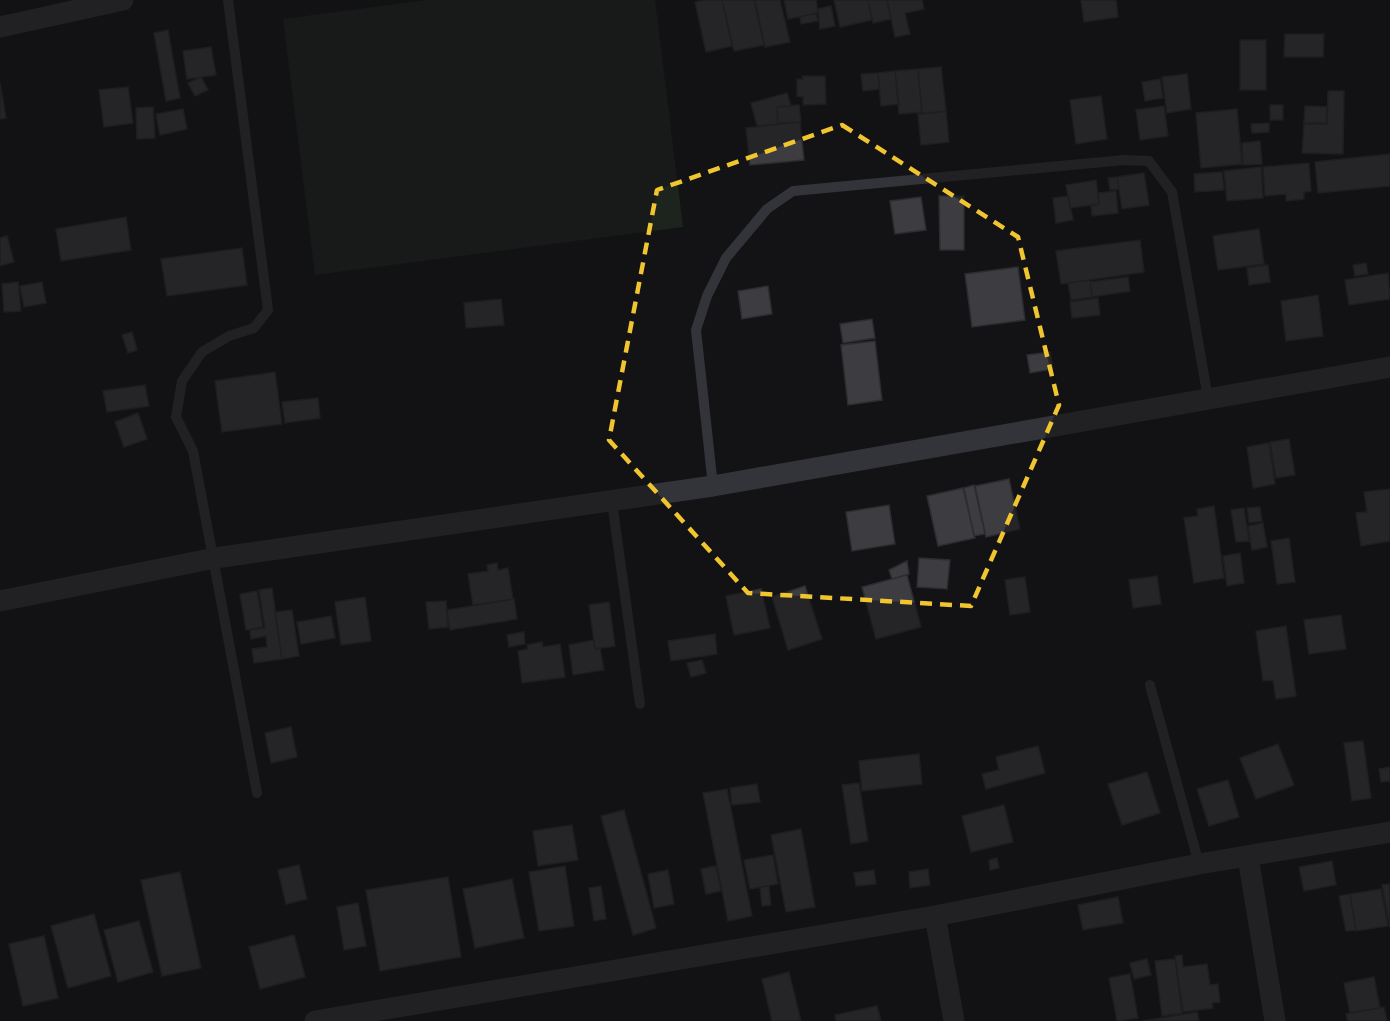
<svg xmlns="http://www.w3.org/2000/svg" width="1390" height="1021" font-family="'Exo 2',sans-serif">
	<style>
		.green { fill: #1d241e }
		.building { fill: #3d3c41; stroke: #2d2c30; stroke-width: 1.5 }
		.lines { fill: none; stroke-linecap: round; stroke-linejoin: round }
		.service { stroke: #333439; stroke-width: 10 }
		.minor { stroke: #333439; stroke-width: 21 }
		.marked { fill: none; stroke: #f0c52f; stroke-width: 4.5; stroke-dasharray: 12 8; stroke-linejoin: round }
	</style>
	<rect width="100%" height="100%" fill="#131214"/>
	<path class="green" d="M426,0h229l28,227 -368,48 -32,-256z"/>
	<path class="building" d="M704,0h18l10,46 -26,6 -11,-50z
		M722,0h32l10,45 -30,6z
		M755,0h25l10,42 -25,5z
		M784,0h32l2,13 -30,6z
		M834,0h34l4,20 -32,7z
		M868,0h19l4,19 -18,4z
		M887,0h35l2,9 -19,4 5,21 -15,3z
		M1081,0h35l2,17 -34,5z
		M831,6l4,20 -15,3 -2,-20z
		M816,13l2,8 -17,3 -1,-7z
		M168,30l12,68 -14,3 -12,-68z
		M1285,34h39l-1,23h-39z
		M1240,40h26v50h-26z
		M211,47l5,28 -29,4 -4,-28z
		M941,67l5,44 -24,3 -4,-45z
		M918,69l4,43 -23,2 -4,-43z
		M895,71l4,33 -18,2 -3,-33z
		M878,73l2,16 -17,2 -2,-17z
		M1187,74l4,35 -24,4 -5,-36z
		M802,76h23l1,28 -23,1v-8l-6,-1v-17h6z
		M201,77l7,13 -13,6 -7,-13z
		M1160,79l3,19 -18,3 -3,-19z
		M0,83l6,35 -6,1z
		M128,87l5,36 -29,4 -5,-37z
		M1328,91h16l-1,63 -41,-1 2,-29h23z
		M787,93l4,13 -14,1 1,17 -21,2 -6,-23z
		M1101,96l6,43 -31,5 -6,-44z
		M799,105l2,17 -23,1 -1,-16z
		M1270,105h13v15h-13z
		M1164,106l4,30 -28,4 -4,-30z
		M1305,106l22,1 -1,16h-22z
		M153,107l2,31 -18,1 -1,-31z
		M183,109l4,20 -27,6 -4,-21z
		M1237,109l5,55 -41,4 -5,-55z
		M946,111l3,31 -28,3 -3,-31z
		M800,122l4,38 -54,5 -4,-37z
		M1269,123v9l-17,1 -1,-9z
		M1260,141l2,23 -19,1 -1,-22z
		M1390,154v32l-72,7 -3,-31z
		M1309,163l2,28 -7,1v7l-18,2v-7l-21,2 -2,-29z
		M1261,167l2,31 -36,3 -3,-30z
		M1222,172l2,18 -29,2 -1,-18z
		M1144,173l5,32 -27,4 -5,-32z
		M1117,177l2,12 -9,1 -2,-12z
		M1096,180l3,24 -29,4 -4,-23z
		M1116,191l2,22 -26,3 -1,-10 8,-2 -1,-11z
		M939,196h25v54h-24z
		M1068,196l5,24 -17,3 -3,-25z
		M921,197l5,33 -31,4 -5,-33z
		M126,217l5,33 -70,11 -5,-32z
		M1259,229l5,35 -46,6 -5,-34z
		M7,236l7,26 -14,4v-28z
		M1140,240l4,32 -83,12 -5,-33z
		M242,248l5,37 -80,11 -6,-37z
		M1366,263l2,11 -13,2 -2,-11z
		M1268,265l2,17 -21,3 -2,-17z
		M1018,267l7,53 -53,7 -7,-53z
		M1388,273l2,26 -41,6 -4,-25z
		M1128,277l2,14 -38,6 -2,-15z
		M1090,280l2,17 -21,3 -3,-17z
		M18,282l3,29 -17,1 -2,-28z
		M42,282l4,21 -22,4 -4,-21z
		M768,286l4,28 -30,5 -4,-28z
		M1318,295l5,41 -37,5 -5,-40z
		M1098,298l2,17 -28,3 -2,-16z
		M501,299l3,26 -38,3 -2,-25z
		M872,319l3,19 -32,5 -3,-19z
		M132,332l5,18 -9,3 -6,-18z
		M875,341l7,59 -34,5 -7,-60z
		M1050,352l3,17 -23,4 -3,-18z
		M275,372l7,52 -60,8 -7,-51z
		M145,385l4,21 -42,6 -4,-21z
		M318,398l2,20 -35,5 -3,-21z
		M138,413l9,26 -23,8 -9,-25z
		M1289,439l6,36 -19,3 -6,-36z
		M1269,443l6,41 -22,4 -6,-41z
		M1009,479l11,50 -34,8 -11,-51z
		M974,485l11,49 -11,2 -10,-48z
		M963,488l12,50 -37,8 -11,-50z
		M1390,489v52l-29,5 -5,-33 11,-1 -3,-20z
		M889,505l6,39 -43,7 -6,-39z
		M1214,506l10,72 -30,5 -10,-65 14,-2 -1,-7z
		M1260,507l2,14 -13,2 -2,-15z
		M1244,508l5,33 -13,1 -5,-32z
		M1263,523l4,24 -15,3 -4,-24z
		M1289,538l6,44 -18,2 -6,-43z
		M1240,553l4,30 -17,3 -4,-30z
		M919,558l31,2 -3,29 -30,-2z
		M907,561l2,13 -17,5 -3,-9z
		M497,563l1,7 10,-2 5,31 -40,6 -5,-31 20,-3 -1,-6z
		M907,575l14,52 -45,12 -14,-52z
		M1157,576l4,28 -28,4 -4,-28z
		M1025,577l5,35 -20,3 -5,-35z
		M805,586l17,53 -34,11 -16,-53z
		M272,588l10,71 -28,4 -2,-14 15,-2 -1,-11 -15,3 -1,-9 15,-2 -6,-38z
		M761,589l9,39 -36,7 -8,-39z
		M257,591l6,36 -17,3 -6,-36z
		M365,597l6,44 -30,4 -6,-43z
		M514,599l3,20 -67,11 -3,-20z
		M446,601l2,26 -19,2 -3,-27z
		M609,602l6,44 -20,3 -6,-44z
		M292,610l7,46 -17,3 -7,-47z
		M1341,615l5,34 -37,5 -5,-34z
		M331,616l4,22 -34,6 -4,-22z
		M1286,626l10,70 -20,3 -3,-19 -10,1 -7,-50z
		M524,632l1,12 -16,3 -2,-12z
		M715,634l2,20 -46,7 -3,-20z
		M594,640l1,9 5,-1 4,22 -31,5 -4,-30z
		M542,642l1,5 17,-3 5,33 -43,6 -4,-32 10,-2 -1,-4z
		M702,660l4,13 -15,4 -4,-14z
		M291,727l6,30 -26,6 -6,-30z
		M1363,741l8,57 -19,3 -8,-58z
		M1278,744l16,41 -38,14 -16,-41z
		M1038,746l7,27 -59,16 -4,-15 17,-4 -3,-13z
		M919,754l3,30 -60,7 -3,-30z
		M1390,767v14l-9,1 -2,-13z
		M1147,772l13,41 -38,12 -14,-41z
		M1228,780l11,37 -30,9 -12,-37z
		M859,783l9,58 -17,3 -9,-59z
		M757,784l3,18 -28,3 -2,-17z
		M727,789l25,127 -24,5 -25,-128z
		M1004,805l9,37 -42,10 -9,-36z
		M624,810l32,118 -23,7 -32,-119z
		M572,825l6,35 -40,6 -5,-35z
		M801,829l14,78 -29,5 -15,-77z
		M773,855l5,29 -28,5 -6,-29z
		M997,858l2,10 -9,2 -1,-10z
		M1332,861l4,24 -32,6 -5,-24z
		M299,865l8,34 -21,5 -8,-34z
		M565,866l9,60 -35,5 -10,-59z
		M716,866l5,25 -15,3 -5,-25z
		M928,869l2,16 -20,3 -1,-16z
		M668,870l6,34 -20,4 -6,-34z
		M874,870l2,14 -20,2 -2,-13z
		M180,872l21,96 -39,8 -21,-96z
		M448,877l13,80 -81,14 -14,-81z
		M512,879l12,59 -49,10 -12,-59z
		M1390,884v43l-8,-42z
		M601,886l5,33 -12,2 -5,-33z
		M769,886l2,19 -9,1 -2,-19z
		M1381,889l7,37 -32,5 -6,-37z
		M1350,894l6,36 -10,1 -7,-35z
		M1118,897l5,26 -40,7 -5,-25z
		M358,903l8,43 -22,4 -7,-43z
		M94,914l17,62 -43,12 -17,-62z
		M139,921l14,51 -35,10 -14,-52z
		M294,935l11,42 -45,12 -11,-42z
		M44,936l14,62 -35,8 -14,-62z
		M1182,955l1,12 24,-3 3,21 8,-1 2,18 -8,1 1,5 -30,4 -8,-56z
		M1147,959l4,16 -17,4 -4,-16z
		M1175,959l7,54 -20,3 -7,-55z
		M789,972l12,49h-29l-10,-42z
		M1130,974l8,44 -21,3 -8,-43z
		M1374,977l6,31 -30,5 -6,-30z
		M877,1006l4,15h-45l-1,-6z
		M1384,1007l3,14h-39l-2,-7z
		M1197,1012l2,9h-56z"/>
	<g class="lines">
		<path class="service" d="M228,0l40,310 -14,18 -25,8 -27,16 -20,29 -6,36 17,34 64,342
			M713,486l-17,-156 11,-34 19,-38 41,-49 26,-18 331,-31 25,1 23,31 36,206
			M612,502l28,202
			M1150,685l49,179"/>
		<path class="minor" d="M0,27l123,-27
			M0,601l215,-43 498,-72 677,-119
			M1248,857l27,164
			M935,916l19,105
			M315,1021l620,-105 264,-52 191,-32"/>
	</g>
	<path d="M0 0H1390V1021H0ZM842,125l176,112 41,168 -88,201 -223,-13 -139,-153 48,-250z" fill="#131214" fill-opacity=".55" fill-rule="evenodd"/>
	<path class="marked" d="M842,125l176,112 41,168 -88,201 -223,-13 -139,-153 48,-250z"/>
</svg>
